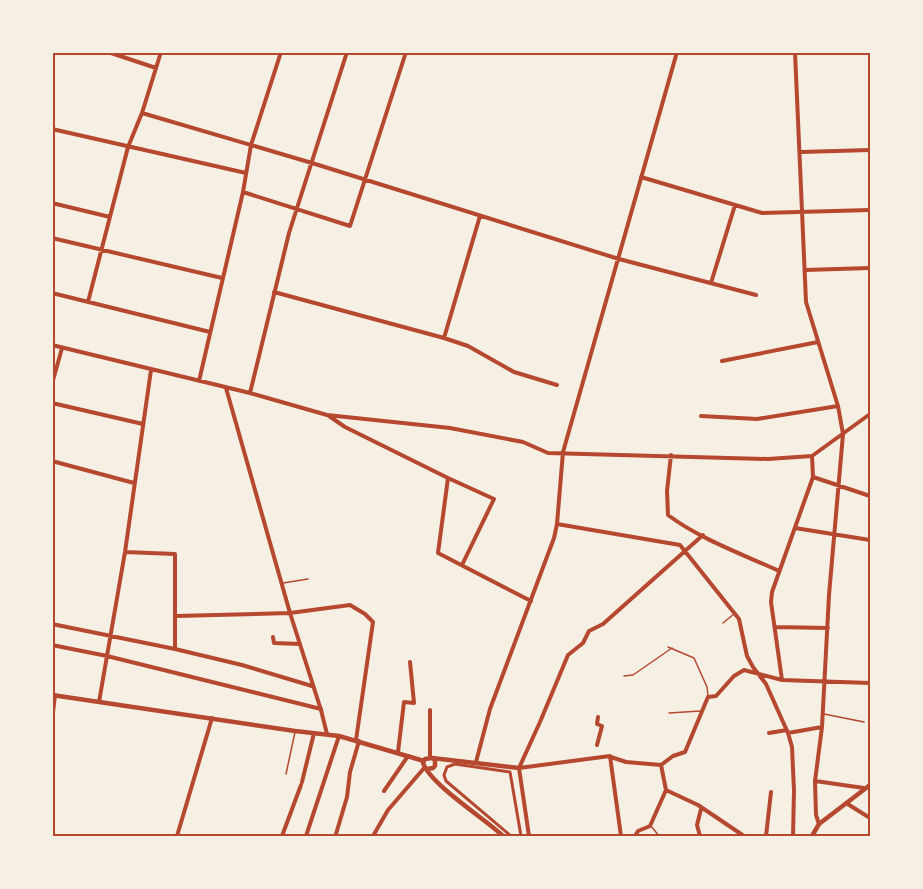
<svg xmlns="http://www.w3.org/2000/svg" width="923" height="889" font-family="'Source Sans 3',sans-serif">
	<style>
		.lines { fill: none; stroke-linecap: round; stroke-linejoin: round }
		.service { stroke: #b5482f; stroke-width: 1.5 }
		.pedestrian { stroke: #b5482f; stroke-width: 3 }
		.minor { stroke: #b5482f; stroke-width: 4 }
		.tertiary { stroke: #b5482f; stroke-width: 4.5 }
		.neatline { fill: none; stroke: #b5482f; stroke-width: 2 }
	</style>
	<rect width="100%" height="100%" fill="#f6efe4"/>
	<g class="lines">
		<path class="service" d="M283,583l25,-4
			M723,623l11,-9
			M668,647l26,11 13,29 1,9
			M624,676l9,-1 39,-27
			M669,713l31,-2
			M824,714l40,8
			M286,774l9,-42
			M651,826l8,10"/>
		<path class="pedestrian" d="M511,836l-65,-55 -2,-6 3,-8 8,-3 55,8 11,64"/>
		<path class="minor" d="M108,52l48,16
			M795,52l11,250 32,104 5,28 -14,161 -7,132 -7,54 1,34 3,9
			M142,113l170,50 307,96 137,36
			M52,129l194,44
			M801,152l69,-2
			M641,177l121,36 108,-3
			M243,192l107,34 56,-174
			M52,203l58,14
			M52,238l170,40
			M805,270l65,-2
			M711,283l24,-78
			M274,292l170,46 24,8 46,26 43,13
			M52,293l158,39
			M88,302l40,-155 14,-34 19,-61
			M444,338l36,-122
			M52,345l198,48 77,22 123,13 73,14 25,11 220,6 44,-3
			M722,361l96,-19
			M199,381l44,-189 8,-47 30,-93
			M52,384l10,-36
			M226,388l64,225 31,97 6,24
			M250,393l39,-160 58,-181
			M52,403l91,21
			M329,416l16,11 103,51 -10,75 93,48
			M701,416l56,3 81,-13
			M671,455l-4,36 1,24c32,24 74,39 111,56
			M812,456l58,-42
			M52,461l82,22
			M813,477l57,19
			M448,478l46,21 -32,66
			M557,524l123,21 59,74 8,37 6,11 13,17 22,49 4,14 2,44 -1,45
			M795,528l75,12
			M125,552l50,2v95
			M176,616l114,-3 60,-8 15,9 8,8 -17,118
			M52,624l123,25 67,16 70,21
			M775,627l53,1
			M273,637l1,6 26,1
			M52,645l55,11 214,53
			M782,680l-11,-78 1,-10 41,-115 -1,-21
			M99,702l26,-150 26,-182
			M52,721l3,-26
			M769,733l18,-3
			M788,733l34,-6
			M597,745l5,-19 -5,-2 1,-7
			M398,752l6,-50 10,1 -4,-41
			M610,756l11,80
			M430,757v-47
			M611,757l15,5 35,3
			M476,762l14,-53 64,-171 3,-14 6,-72 114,-400
			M519,768l21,-46 28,-67 15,-12 6,-12 14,-7 100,-89
			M519,768l91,-12
			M519,768l10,68
			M815,781l49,7
			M302,782l12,-49
			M666,790l-5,-25 12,-9 12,-4 23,-55 8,-1 18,-20 10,-6 38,10 88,3
			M666,790l32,15 46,31
			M384,791l24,-35
			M846,803l24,15
			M336,834l11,-37 3,-25 9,-31
			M177,836l35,-118
			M282,836l19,-51
			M306,836l33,-100
			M373,836l15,-26 37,-43
			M635,836l3,-5 12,-5 16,-36
			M700,836l-3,-11 4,-16
			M766,836l5,-44"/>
		<path class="tertiary" d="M52,695l243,36 44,5 85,25
			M432,758l87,10
			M427,769l6,-1 2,-2v-6l-3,-2 -7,1 -2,4c8,22 61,55 80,73
			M812,836l7,-12 51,-39"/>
	</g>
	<rect width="923" height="889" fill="none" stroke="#f6efe4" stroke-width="108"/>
	<rect x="54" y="54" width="815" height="781" class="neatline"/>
</svg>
